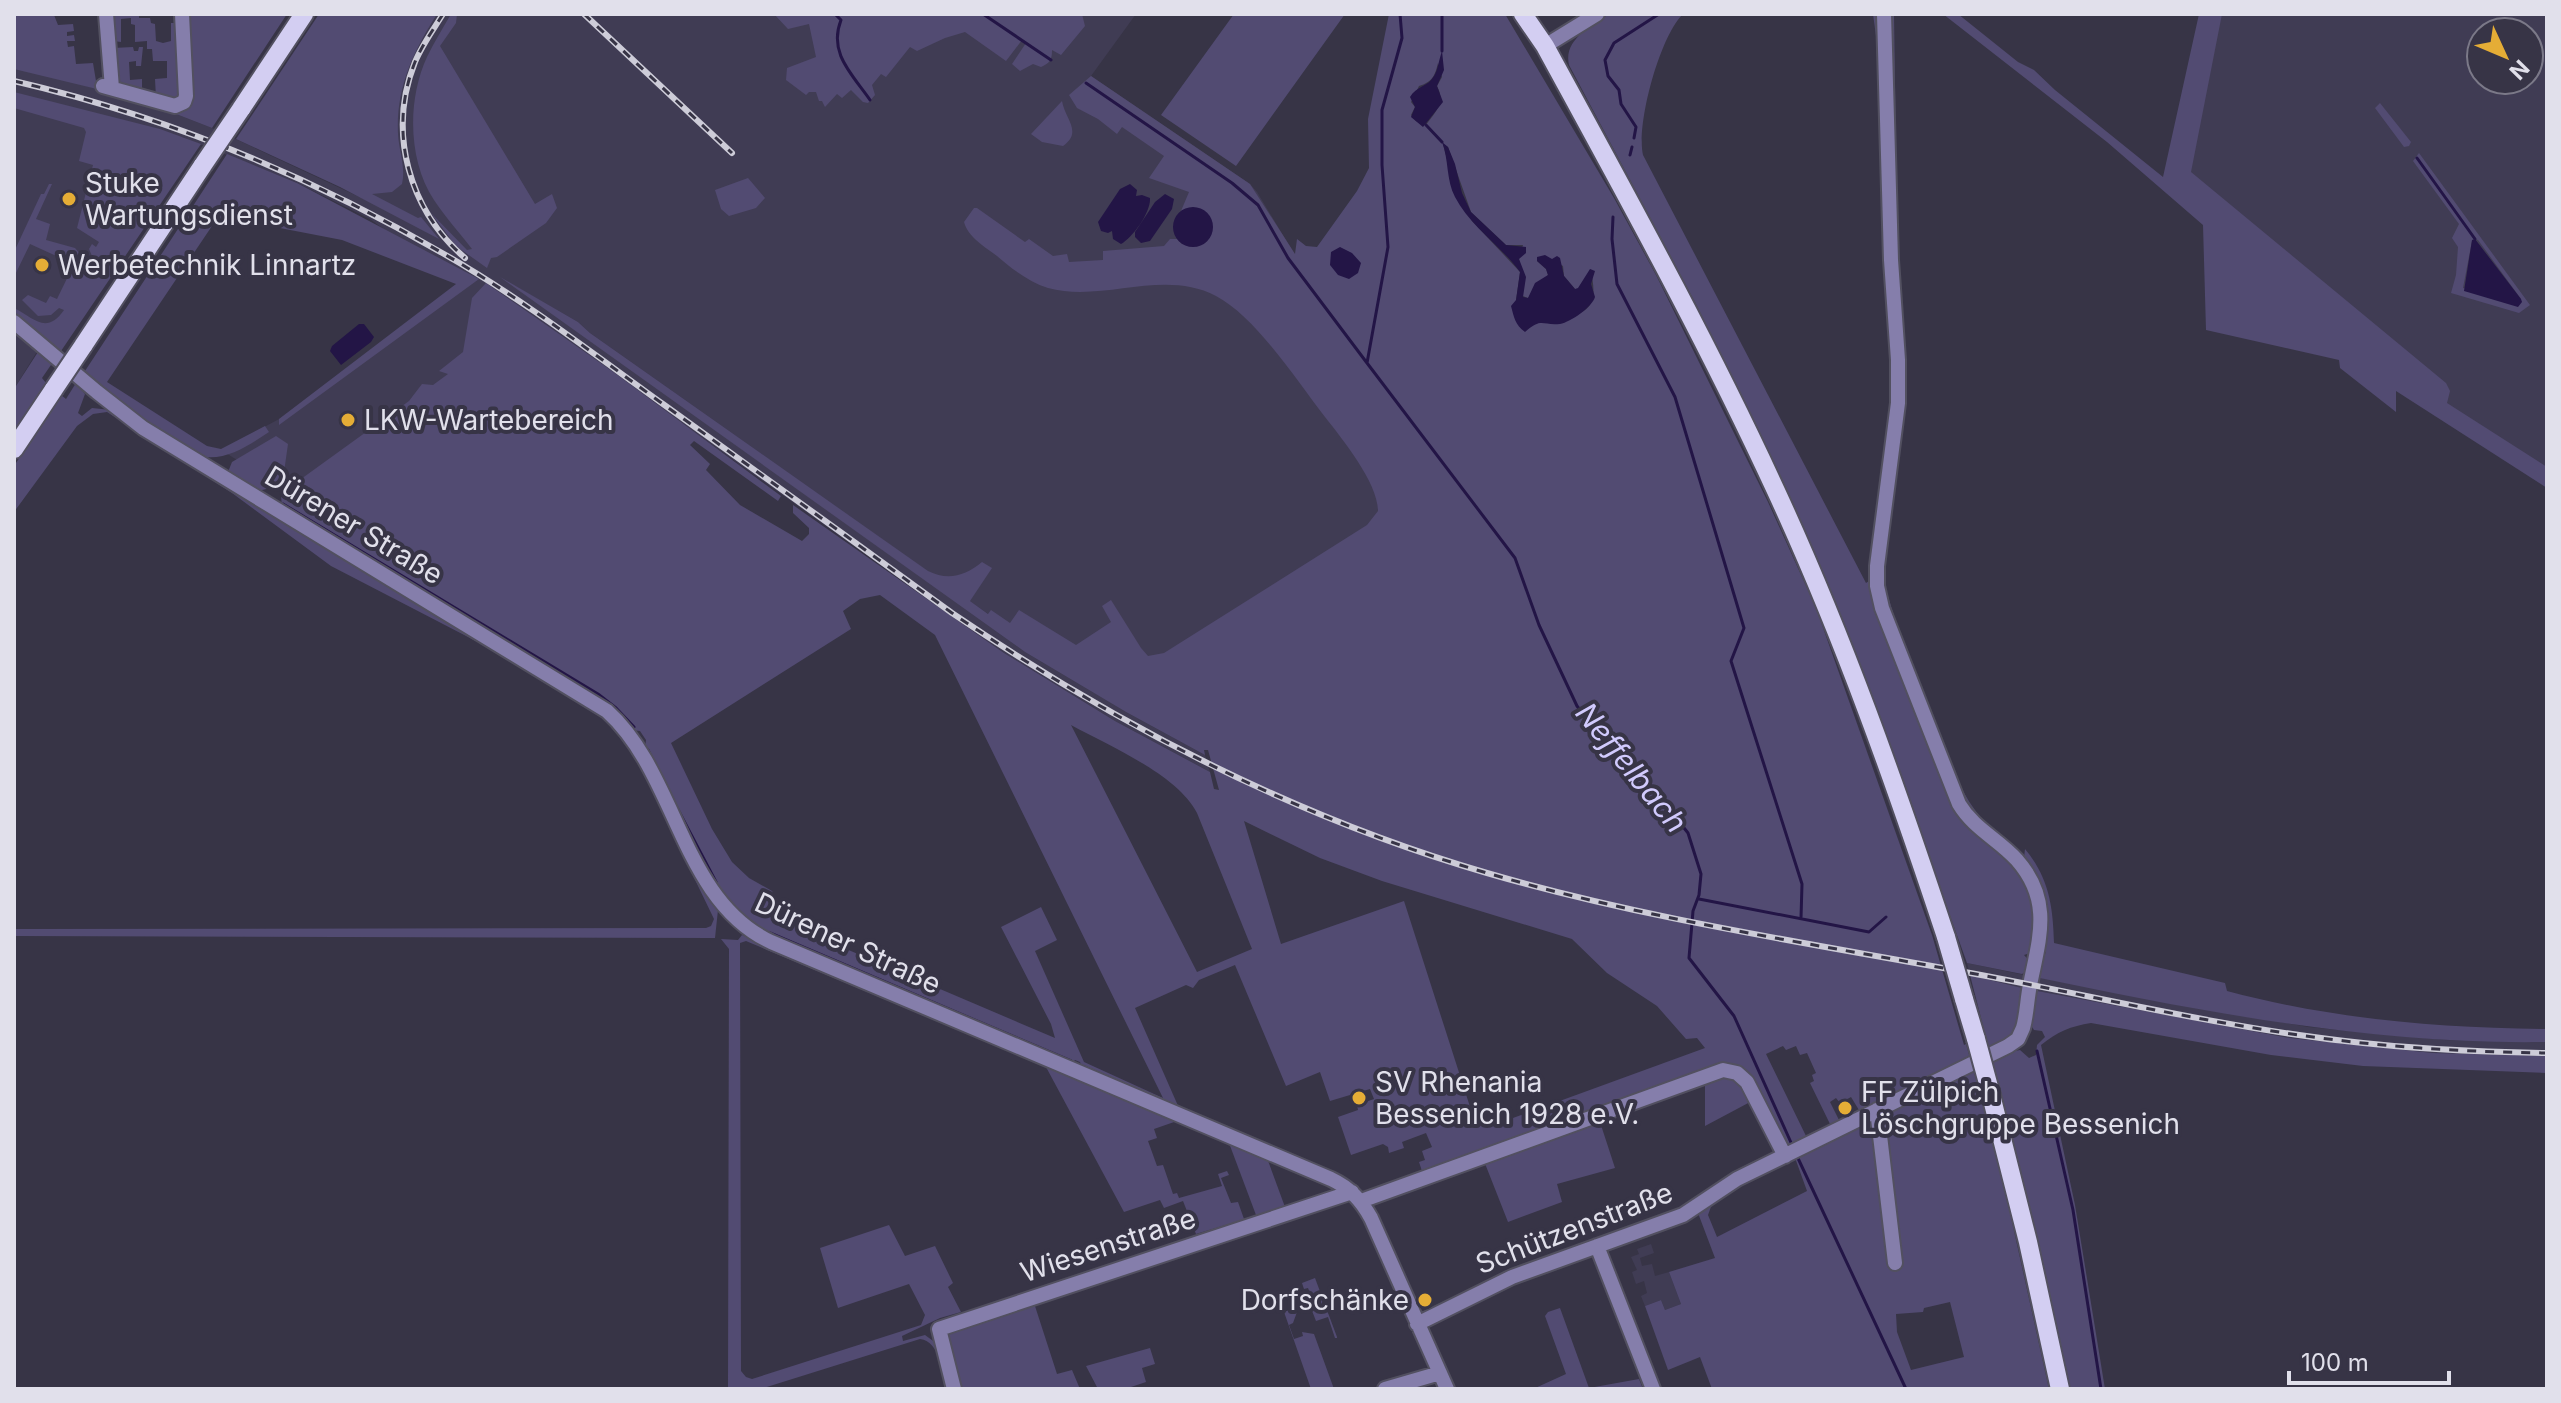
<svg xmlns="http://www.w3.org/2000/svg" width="2561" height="1403" font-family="Inter,sans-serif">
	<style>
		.built { fill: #403c54; fill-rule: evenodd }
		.green { fill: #524b72; fill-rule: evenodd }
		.water { fill: #231546 }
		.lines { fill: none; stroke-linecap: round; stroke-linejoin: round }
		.stream { stroke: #231546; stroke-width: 3 }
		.minor-casing { stroke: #525060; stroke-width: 18 }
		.major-casing { stroke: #525060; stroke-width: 22 }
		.minor { stroke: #857eab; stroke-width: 14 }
		.major { stroke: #d3cef2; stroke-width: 18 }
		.rail-casing { stroke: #cdccd8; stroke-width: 6 }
		.rail { stroke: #373446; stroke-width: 3; stroke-dasharray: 9; stroke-linecap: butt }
		.major-bridge-casing { stroke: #525060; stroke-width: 22; stroke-linecap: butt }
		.major-bridge { stroke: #d3cef2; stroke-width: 18 }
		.poi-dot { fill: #e5ad36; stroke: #373446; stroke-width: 3 }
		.labels { text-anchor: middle; stroke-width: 8; stroke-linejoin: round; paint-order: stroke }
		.poi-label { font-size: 28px; fill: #e1e0eb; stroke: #373446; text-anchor: start }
		.street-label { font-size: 28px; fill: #e1e0eb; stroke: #373446 }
		.water-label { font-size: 30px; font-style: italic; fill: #d1cafd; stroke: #373446 }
	</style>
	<rect width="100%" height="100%" fill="#373446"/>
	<path class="built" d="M350,14h786l-45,62 159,108 7,8 44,73 -15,22 129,220 -209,158 -178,-23 -438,-309 -12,-11 -63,-36 510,366 101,60 79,43 5,17 -95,-51 -111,-68 -517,-369 -1,64 -191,148 -74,-46 60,-32 176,-134 -87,-65 -73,-36 -115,-46 -136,200 -32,52v-322l126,33 72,28 156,73 51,18 -106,-54z
		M2203,14h344v460l-107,-70 -272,-223zM2481,32h48v48h-48z
		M1967,963l62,13 -4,13 -55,-14z
		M2039,977l269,50 137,13 102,2v14l-114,-3 -143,-15 -254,-47z
		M1651,1244l3,9 -14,5 2,8 10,-2 3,12 14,-4 12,32 -16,6 -4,-10 -16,6 -4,-10 6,-3 -3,-12 -8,3 -4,-12 5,-2 -6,-13 8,-3 -2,-5z"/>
	<path class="green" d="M14,14h45l-5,1 4,10 15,-1 1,7 -7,1v4l7,-1 1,6h-8l1,6 6,-1 2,18 17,-1 3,18 7,2 -2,7 -87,-21z
		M111,14h28v4h11l1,5 4,1 1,17 7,2 8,-2v-18h8l2,77 -25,-2 -1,-19 12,-1v-17h-14l-1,-12h-5v-8l-12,1v-17l-4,-1v-6l-10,1v23l-8,-1z
		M185,14h102l-75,114 -72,-28 37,10h7l4,-4z
		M319,14h118c-24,38 -41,74 -39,120 1,17 8,34 4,50l-10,8 -20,2 46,24 3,-1 18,22 -99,-52 -104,-48z
		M451,14h6l-1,9 -16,23 95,158 17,-10 5,14 -11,15 -49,34 -6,1 -4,10 -31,-22 -26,-34 37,38 5,-1c-12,-16 -27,-32 -38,-49 -26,-39 -27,-100 -7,-143 7,-15 16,-29 24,-43z
		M774,14h308l3,12 -24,29 -9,-5c0,10 -2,13 -11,17l-8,-3 -13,7 -8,-7 14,-21 -4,-3 -16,21 -41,-29 -20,6 -28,13 -7,-4 -24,30 -5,-3 -9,11 3,10 -7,8 -5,-1 -12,-12 -9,8 -5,-4 -12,13 -3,-6h-3l-3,-9h-7l-3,3 -20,-15 1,-12 29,-11 -7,-33 -21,5z
		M1234,14h111l-109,152 -75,-51z
		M1389,14h116l109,184 42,77 112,227 48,106 116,327 32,110 2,-1 31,110 52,235h-337l-12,-32 -32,13 -23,-64 16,-6 4,10 16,-6 -12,-32 46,-14 -17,-45 14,-9 -4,11 9,22 90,-46 -13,-36 73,-35 15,2 -20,-7 -11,-18 -11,6 -4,-5 -6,4 9,18 -9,4 -20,-41 4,-2 -2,-6 4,-2 -9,-20 -7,2 -4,-9 -10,4 -3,-4 -17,8 40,82 -15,13 -5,-3 -34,-45 -47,25v-45l-106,38 16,49 -58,16 5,18 -54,20 -24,-61 -35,12 -4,-10 -23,8 -3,-9 6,-2 -3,-9 10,-4 -6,-14 -24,9 2,6 -15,5 -1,-6 -5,-3 -32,11 -13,-38 20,-7 -1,-5 17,-6 -4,-10 -40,12 -10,-29 -34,14 -51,-121 -36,15 -6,8 -7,-3 -51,23 44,100 -96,-39 -3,-7 -5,-2 -3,3 -316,-134 -41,-42 -70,-139 1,-8 -6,-9 -8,-1 -350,-223 -1,-11 9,-9 119,-86 13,-17 11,1 15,-11 -9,-3 24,-19 9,-54 14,-15 126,88 169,125 -3,5 -84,-60 -4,4 20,19 -4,6 34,35 62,36 7,-7v-6l-16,-15v-8l211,148 111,68 95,51 4,17 5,1 -11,-40h-4l1,5 -79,-43 -101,-60 -525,-375 78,45 12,11 338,238c20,10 37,5 54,-9l10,6 -22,33 18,13 3,-4 19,13 9,-13 57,35 35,-23 -9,-16 9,-6 30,48 7,8 16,-3 203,-128 11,-14c0,-28 -35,-71 -53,-94 -28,-36 -69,-100 -109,-121 -53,-28 -113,7 -168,-8 -19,-6 -36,-19 -51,-32 -12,-9 -29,-19 -33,-34l10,-14h3l48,34 4,-3 24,17 14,-2 2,8 34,-2v-9l61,-5 6,-7h7l5,5 23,-1c17,-19 -1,-43 -24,-32l8,-19 -40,-14 15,-22 -42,-29 -5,7 -19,-15 -21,-11 -8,-13 22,-19 159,108 45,70 2,-15 9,7 11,1 40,-56 12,-23 -1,-49zM1438,63l4,14 -5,9c9,17 -2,26 -11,39l-10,-4 -5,-6 4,-8 -4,-5 8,-16c13,-4 16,-10 19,-23zM1443,144l5,3 23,65 35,33h17l-4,14 4,37 5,2 20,-23 -2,-6 -9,-8 15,-2 11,7 1,10 11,13h3l13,-20c2,17 8,35 -11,44 -10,4 -19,9 -31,9 -8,0 -10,0 -18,4l-15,-26 4,-28 -48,-51 -23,-43 1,-7zM880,595l55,40 228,463 -79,-36 -49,-111 22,-11 -16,-33 -40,20 50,97 4,14 -244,-104 -25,-19 -14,-24 -23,-13 -17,-16 -20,-33 -41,-86 180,-114 -8,-18 17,-12zM1071,725c38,21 106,49 126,88l55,136 -55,23zM1244,821l76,37 62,23 190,58 35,34 50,33 29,33 11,-1 8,10 -214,78 -19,-13 -68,-212 -123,43zM1950,1302l14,55 -53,13 -14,-38 -1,-18 27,-2 1,-4z
		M1609,14h74c-23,22 -47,110 -40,141l223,428 3,-2 22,-169 1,-29 -16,-347 -3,-22h7l15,376 -24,196 82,215 60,61 17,25 7,28 -7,38 -6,2 7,8 -3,7 -6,4 -55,-11 -94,-262 -86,-209 -91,-188 -127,-239c-6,-25 22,-39 40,-51z
		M1888,14h6l3,211 9,157 -22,190 2,18 9,29 60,157c20,40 35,55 69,82l1,-9c24,29 28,57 29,94l171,40 2,8c105,28 211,37 320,38v13c-172,3 -344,-30 -512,-65l11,-25 -4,-3 -1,-53 -69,-79 -79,-189 -13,-47 22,-173z
		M1943,14h15l60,48 16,8 21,20 108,87 36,-163h23l-31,158 255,211 4,8 -3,12 100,64v21l-151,-97v21l-56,-44 -1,-8 -133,-30 -3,-105 -96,-83z
		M133,47l1,4h4l1,-4h4l-2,19h-5v-5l-7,1 1,18 12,-1v15l-26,-7 -3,-39z
		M14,92l146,37 41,15 -142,210 -45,-40v-6c19,9 32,28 50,2l-5,-2 -8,7 -13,1 -16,-16 6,-5 18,8 4,-7 7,3 17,-35 -44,-20 -16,33v-25l27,-58h3l5,-10h3l-16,35 14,5 -4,16 29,8 12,14 5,-6 -3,-7 3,-5 4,3 3,-5 -22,-14 16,-63 -14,-4 7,-29 -2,-4 -70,-20z
		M1062,101c3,18 21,31 1,45l-21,-4 -11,-8z
		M2380,103l31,39 -2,4 -5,1 -29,-39z
		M2419,153l111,152 -11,8 -68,-20 5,-18 2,-28 -6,-9 7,-14 -46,-63zM2475,239l3,1 43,59 -58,-11 9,-47z
		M227,154l70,29 182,96 -200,146v-6l177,-135 -114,-44 -98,-19 -20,1 -12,4 -105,156 100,64 14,3 44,-23 4,6c-18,12 -41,28 -64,25 -24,-4 -75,-46 -97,-61l3,-3 -26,-22z
		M748,178l17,20 -9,10 -27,8 -8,-7 -6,-19z
		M38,352l15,10 -11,16 4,5 -32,48v-42z
		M76,383l9,11 -7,19 4,3 10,-8 19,2 484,298 33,32 90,170 -3,28 -701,-2v-7l692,-1 5,-2 3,-7 -76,-157 -20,-28 -13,-14 -108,-68 -166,-86 -99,-73 -125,-81 -14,2 -16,12 -63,86v-46l47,-71 5,4z
		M276,436l12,8 -5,35c-27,20 -29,10 -55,-7l4,-10z
		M742,935l435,186 -23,8 3,9 -9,3 9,25 6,-1 10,29 4,-1 2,5 43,-12 -4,-12 9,-3 2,4 -8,3 10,25 7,-1 6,17 12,-4 -27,-72 38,15 18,49 -89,27 -13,-33 -19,7 -4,-8 -36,12 -78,-145 -300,-126 -6,2 1,428 5,6 6,2 169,-54 4,-10 -16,-31 -71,24 -18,-60 69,-23 16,31 30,-10 18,37 -5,4 13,25 -21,6 -38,18 1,5 22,-6 15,11 10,43h-5c-4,-17 -4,-47 -25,-50l-160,50h-32l1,-440 -8,-10 17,1z
		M1970,975l56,14 -1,15 -19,49 14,-3 9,8 7,-3 1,-10 8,-8 -3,-6 -8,-1 -5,-8 3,-32 258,48 143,15 114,3v17l-184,-7 -92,-11 -180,-32c-20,3 -34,9 -50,22l34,160 30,184h-35l-37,-169z
		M1315,1278l22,59v1h-2l-7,-21 -12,4 -7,-18 4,-2 -5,-13 -4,1 -2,-6z
		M1279,1291l5,21 11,-4 2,4 -4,11 -4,2 5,14 9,-3 -1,-4 12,2 20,55h-23l-34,-97z
		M1034,1303l23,71 15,-4 8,19h-121l-13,-52 4,-8z
		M1560,1308l29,80 50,-9 4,10h-110l33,-15 -21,-58 3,-4z
		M1150,1348l5,16 -13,4 4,14 -15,5v2h-33l-12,-23z"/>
	<path class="water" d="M1442,51l2,19 -7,16 6,16 -20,25 -12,-10 4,-10 -5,-10c6,-11 18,-10 24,-21 4,-6 5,-17 8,-25z
		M1442,142l6,5 7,17 7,29 9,19 35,33 20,2v6l-7,6 7,18 -3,20 5,1 7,-15 13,-8 -2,-6 -9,-8v-4l8,-2 7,4 5,-3 3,2 4,18 11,13 3,-1 12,-19 5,2 -4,13 4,13c-3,10 -24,25 -35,27 -18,2 -18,-7 -35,8 -10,-7 -11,-15 -14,-26l5,-6 4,-28c-19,-26 -50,-46 -65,-75 -9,-17 -6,-37 -13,-55z
		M1130,184l7,6 -1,6 6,-1 8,3c1,14 -17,39 -29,46l-8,-5 -1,-8 -4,2 -7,-2 -3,-9 22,-33z
		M1165,194l9,5 -2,10 -22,32 -9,2 -6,-6v-5l20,-30z
		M1173 227a20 20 0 1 1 40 0a20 20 0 1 1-40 0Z
		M2475,239l46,60 1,3 -4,5 -54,-16 8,-51z
		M1340,247l12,6 9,10 -3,10 -9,6 -11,-4 -8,-10 1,-13z
		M359,324h5l10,13 -3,5 -30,23 -11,-14 2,-5z"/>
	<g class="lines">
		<path class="stream" d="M835,14l6,6c-13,33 11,54 29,80
			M983,14l68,46
			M1400,14l2,24 -20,72v55l6,82 -21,116 148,195 24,67 38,81 13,17 53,53 45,57 13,41 -2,21 -6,16 -4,47 45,58 59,131
			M1442,51v-37
			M1086,83l146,100 26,22 30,53 79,105
			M1426,125l16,17
			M1634,138l2,-11 -15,-23 -2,-14 -11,-14 -3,-16 9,-17 45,-29
			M1630,155l2,-8
			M2417,158l58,81
			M1613,217l-1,22 5,45 58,113 69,231 -13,33 71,223 -1,34
			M283,504l315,190 18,14 18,19
			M648,750l5,11
			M675,804l41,78
			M1699,899l170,33 17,-15
			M770,933l301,128
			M2037,1051l36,159 28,179
			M1084,1067l37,16
			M1796,1154l110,235"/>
		<g class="minor-casing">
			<path id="minor" d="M106,14l6,74
				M1545,46l52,-32
				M103,86l72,20 9,-4 2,-6 -4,-82
				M14,322l83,70 46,36 464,283c71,64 73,188 164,231l560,237c19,9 30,21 40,39l76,171
				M1877,1110l18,153
				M1361,1201l362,-131 14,3 10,9 38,74
				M1597,1246l56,143
				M1417,1324l95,-47 171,-62 54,-36 271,-133 10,-7 5,-11c4,-14 4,-29 7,-43 9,-46 23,-84 -13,-125 -19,-21 -43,-31 -58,-56l-77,-196 -5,-22v-20l21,-163v-43l-7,-100 -7,-246
				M954,1389l-15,-60 413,-137
				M1385,1389l55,-16"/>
		</g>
		<g class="major-casing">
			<path id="major" d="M1523,14l22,32c80,147 161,293 231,445 67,145 120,295 170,446
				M241,109l63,-95
				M83,346l120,-181
				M14,449l40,-60
				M1964,999l12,40
				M1989,1087l39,155 32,147"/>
		</g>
		<use href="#minor" class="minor"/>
		<use href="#major" class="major"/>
		<g class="rail-casing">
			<path id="rail" d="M443,14c-10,16 -21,31 -28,48 -28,70 -6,148 50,196
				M584,14l148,139
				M14,81c151,35 296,95 430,173 77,44 147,98 219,150 96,69 193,139 289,209 165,112 342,204 535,260 161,47 329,71 494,102 121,23 242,52 364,66 67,8 135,11 202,12"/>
		</g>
		<use href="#rail" class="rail"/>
		<g class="major-bridge-casing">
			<path id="major-bridge" d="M203,165l38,-56
				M54,389l29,-43
				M1946,937l18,62
				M1976,1039l13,48"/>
		</g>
		<use href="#major-bridge" class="major-bridge"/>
	</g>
	<g class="poi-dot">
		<circle cx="69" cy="199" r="8"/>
		<circle cx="42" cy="265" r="8"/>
		<circle cx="348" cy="420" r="8"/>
		<circle cx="1359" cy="1098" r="8"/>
		<circle cx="1845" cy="1108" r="8"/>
		<circle cx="1425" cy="1300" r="8"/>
	</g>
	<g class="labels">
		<g class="poi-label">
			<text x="85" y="193">Stuke<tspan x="85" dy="32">Wartungsdienst</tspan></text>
			<text x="58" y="275">Werbetechnik Linnartz</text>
			<text x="364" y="430">LKW-Wartebereich</text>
			<text x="1375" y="1092">SV Rhenania<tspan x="1375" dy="32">Bessenich 1928 e.V.</tspan></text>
			<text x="1861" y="1102">FF Zülpich<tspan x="1861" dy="32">Löschgruppe Bessenich</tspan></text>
			<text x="1409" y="1310" text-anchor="end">Dorfschänke</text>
		</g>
		<g class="street-label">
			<text transform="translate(354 525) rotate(31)" y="10">Dürener Straße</text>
			<text transform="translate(848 943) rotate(25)" y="10">Dürener Straße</text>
			<text transform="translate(1574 1228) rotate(-21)" y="10">Schützenstraße</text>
			<text transform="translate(1108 1245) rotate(-18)" y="10">Wiesenstraße</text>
		</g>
		<g class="water-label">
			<text transform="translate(1631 768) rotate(51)" y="10">Neffelbach</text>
		</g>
	</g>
	<rect width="2561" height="1403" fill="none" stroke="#e1e0eb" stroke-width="32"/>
	<g transform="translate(2505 56) rotate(134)"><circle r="38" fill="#373446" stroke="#7b7988" stroke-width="2"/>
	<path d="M0-6L14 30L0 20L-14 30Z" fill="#e5ad36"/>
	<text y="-12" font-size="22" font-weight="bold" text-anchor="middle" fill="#e1e0eb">N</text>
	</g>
	<path d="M2289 1371v12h160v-12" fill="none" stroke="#e1e0eb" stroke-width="4"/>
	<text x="2301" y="1371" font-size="24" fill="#e1e0eb" stroke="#373446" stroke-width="6" paint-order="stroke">100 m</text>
</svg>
